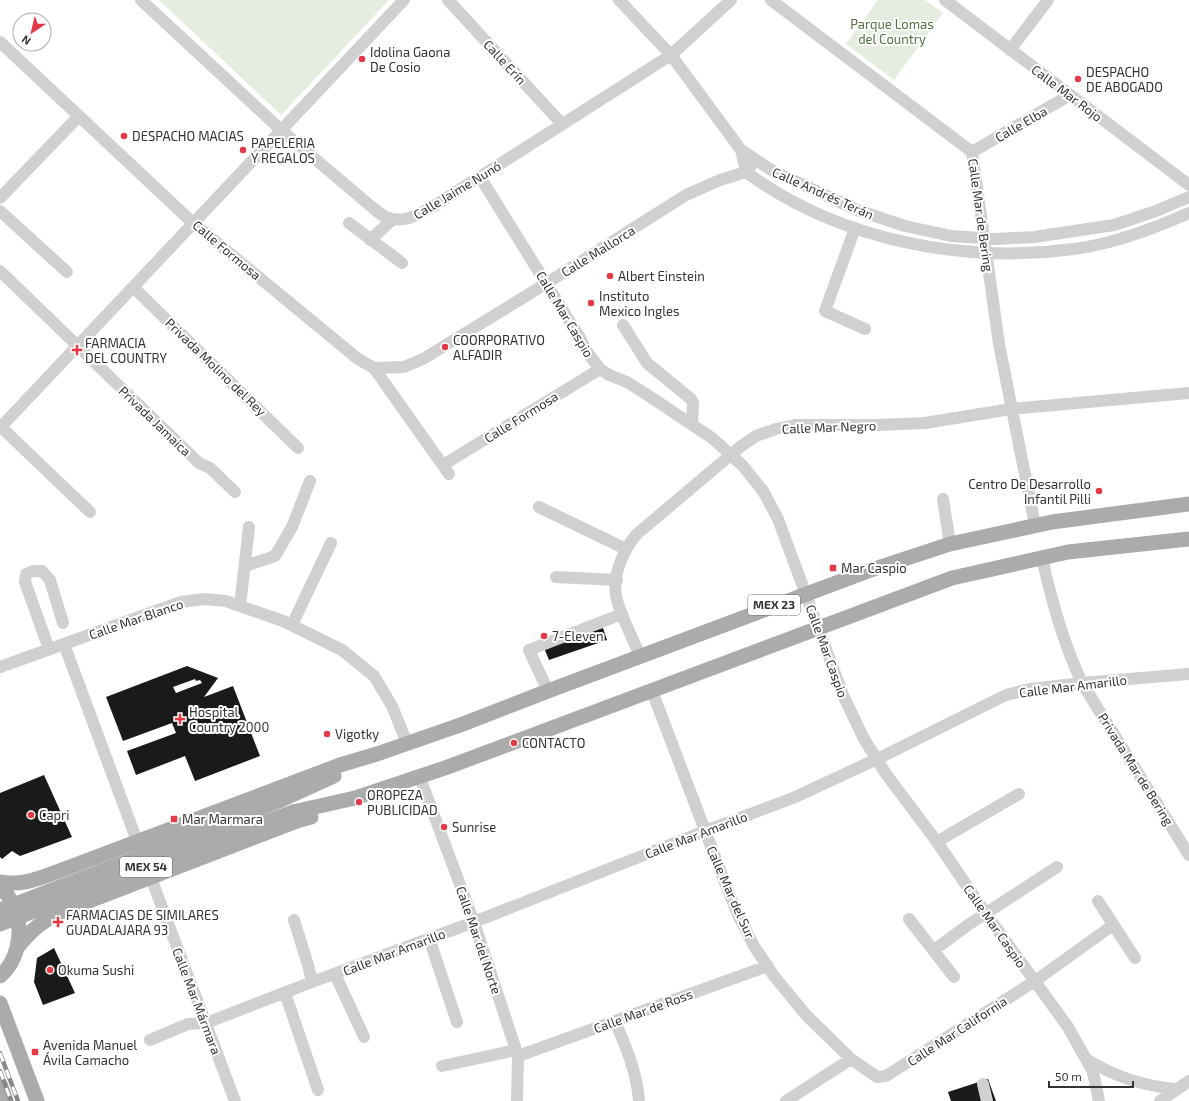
<svg xmlns="http://www.w3.org/2000/svg" width="1189" height="1101" font-family="'Exo 2',sans-serif">
	<style>
		.green { fill: #e6ecdf }
		.building { fill: #1a1a1a; fill-rule: evenodd }
		.lines { fill: none; stroke-linecap: round; stroke-linejoin: round }
		.minor { stroke: #d0d0d0; stroke-width: 12 }
		.major { stroke: #ababab; stroke-width: 15 }
		.rail-casing { stroke: #888; stroke-width: 4.5 }
		.rail { stroke: #fff; stroke-width: 3; stroke-dasharray: 9; stroke-linecap: butt }
		.major-bridge { stroke: #ababab; stroke-width: 15 }
		.poi-dot { fill: #e63946; stroke: #fff; stroke-width: 1.5 }
		.labels { text-anchor: middle; stroke-width: 4; stroke-linejoin: round; paint-order: stroke }
		.shield { fill: #fff; stroke: #707070; stroke-width: 1 }
		.shield-label { font-size: 12px; font-weight: bold; fill: #333 }
		.park-label { font-size: 13px; fill: #56703f; stroke: #fff }
		.poi-label { font-size: 13px; fill: #333; stroke: #fff; text-anchor: start }
		.street-label { font-size: 13px; fill: #333; stroke: #fff }
	</style>
	<rect width="100%" height="100%" fill="#fff"/>
	<path class="green" d="M159,0h230l-108,115z
		M878,0h47l18,13 -49,67 -48,-36z"/>
	<path class="building" d="M603,628l4,12 -58,20 -5,-12z
		M187,666l31,12 -14,19 29,-11 27,70 -65,25 -10,-25 -49,19 -9,-24 49,-18 -4,-10 -49,18 -17,-44zM195,679l1,2 4,-1 2,3 -26,10 -3,-6z
		M44,775l28,62 -52,19 -8,-5 -10,8 -2,-2v-64z
		M54,948l21,45 -32,12 -9,-23 3,-24z
		M988,1079l8,22h-45l-3,-9z"/>
	<g class="lines">
		<path class="minor" d="M141,0l140,130 92,78c4,3 8,7 13,9 18,8 35,-4 51,-13l234,-149 60,-55
			M448,0l114,124
			M619,0l52,55 70,95 32,21 84,39 48,16 46,10 46,3 37,-2 80,-12 42,-14 33,-14
			M771,0l201,152 27,192 36,181
			M945,0l244,185
			M0,42l193,181 165,136 16,9 75,106
			M1010,50l38,-50
			M741,150l5,22c92,68 216,92 328,77 40,-5 79,-20 115,-36
			M972,152l98,-57
			M480,177l100,161 7,14 13,17 9,6 18,7 19,12 66,44 19,17 12,11 20,25 15,28 65,176 21,44 22,35 51,68 49,72 82,113 24,43 3,11 4,20
			M0,198l79,-82
			M0,211l67,61
			M349,223l53,40
			M855,228l-30,83 40,18
			M370,240l23,-21
			M0,271l199,192 11,5 25,24
			M133,287l165,161
			M623,325l24,38 44,36 2,4 -1,21
			M374,368l30,-1 19,-8 124,-76 139,-88 34,-15 26,-8 5,-6
			M0,426l90,86
			M0,428l404,-428
			M443,465l157,-96
			M943,499l7,45
			M539,507l87,42
			M1042,558c10,44 21,84 40,125l107,172
			M245,566l30,-10 17,-29 18,-46
			M556,577l61,3
			M240,606l9,-79
			M292,625l39,-82
			M64,644l73,197
			M49,649l-24,-67 1,-8 7,-3h9l8,9 13,43
			M640,656c-6,-15 -21,-44 -24,-60 -3,-22 7,-46 21,-62l103,-87 16,-11 20,-7 19,-4h84l46,-2 86,-14 178,-16
			M0,667l181,-65 23,-3 22,2 57,20 59,29 32,26 18,30 15,37
			M548,691l-19,-41 93,-36
			M652,691l73,192 14,34 15,29 20,30 32,39 45,44 26,18 9,-1 149,-95 78,-56
			M422,783l52,139 42,128 2,6 -1,45
			M937,842l13,-8 69,-40
			M151,878l84,223
			M1098,901l37,57
			M909,919l45,58
			M294,920l14,45 4,17
			M429,938l28,84
			M934,950l34,-25 89,-58
			M335,974l29,63
			M285,993l33,97
			M615,1021c11,26 22,52 24,80
			M150,1040l38,-16 18,-1 106,-41 162,-60 231,-91 88,-33 84,-39 129,-64 24,-6 52,-6 107,-9
			M518,1056l250,-90
			M1086,1059c29,18 57,27 90,30
			M442,1066l74,-16
			M983,1084l4,17
			M786,1101l65,-42
			M1160,1101l29,-20"/>
		<path class="major" d="M281,800l53,-24
			M293,812l62,-14 90,-30 507,-190 116,-26 121,-13
			M0,882c23,4 40,-4 62,-12l278,-105 37,-11 86,-30 85,-33 320,-120 82,-27 102,-22 137,-18
			M0,886c3,4 7,8 10,13 15,23 11,59 -10,77
			M17,948c14,-18 22,-24 41,-35l239,-92 14,-4
			M0,1003l37,98
			M0,1084l6,17"/>
		<g class="rail-casing">
			<path id="rail" d="M0,1053l18,48
				M0,1071l11,30"/>
		</g>
		<use href="#rail" class="rail"/>
		<path class="major-bridge" d="M0,910l149,-57 132,-53
			M0,924l293,-112"/>
	</g>
	<g class="poi-dot">
		<circle cx="362" cy="59" r="4"/>
		<circle cx="1078" cy="79" r="4"/>
		<circle cx="124" cy="136" r="4"/>
		<circle cx="243" cy="150" r="4"/>
		<circle cx="610" cy="276" r="4"/>
		<circle cx="591" cy="303" r="4"/>
		<circle cx="445" cy="347" r="4"/>
		<path d="M75 344h4v4h4v4h-4v4h-4v-4h-4v-4h4z"/>
		<circle cx="1099" cy="491" r="4"/>
		<rect x="829" y="564" width="8" height="8" rx="2"/>
		<circle cx="544" cy="636" r="4"/>
		<path d="M178 713h4v4h4v4h-4v4h-4v-4h-4v-4h4z"/>
		<circle cx="327" cy="734" r="4"/>
		<circle cx="514" cy="743" r="4"/>
		<circle cx="359" cy="802" r="4"/>
		<circle cx="31" cy="815" r="4"/>
		<rect x="170" y="815" width="8" height="8" rx="2"/>
		<circle cx="444" cy="827" r="4"/>
		<path d="M56 916h4v4h4v4h-4v4h-4v-4h-4v-4h4z"/>
		<circle cx="50" cy="970" r="4"/>
		<rect x="31" y="1048" width="8" height="8" rx="2"/>
	</g>
	<g class="labels">
		<g class="shield">
			<rect x="748" y="595" width="52" height="20" rx="3"/>
			<rect x="120" y="857" width="52" height="20" rx="3"/>
		</g>
		<g class="shield-label">
			<text x="774" y="609">MEX 23</text>
			<text x="146" y="871">MEX 54</text>
		</g>
		<g class="park-label">
			<text x="892" y="29">Parque Lomas<tspan x="892" dy="15">del Country</tspan></text>
		</g>
		<g class="poi-label">
			<text x="370" y="57">Idolina Gaona<tspan x="370" dy="15">De Cosio</tspan></text>
			<text x="1086" y="77">DESPACHO<tspan x="1086" dy="15">DE ABOGADO</tspan></text>
			<text x="132" y="141">DESPACHO MACIAS</text>
			<text x="251" y="148">PAPELERIA<tspan x="251" dy="15">Y REGALOS</tspan></text>
			<text x="618" y="281">Albert Einstein</text>
			<text x="599" y="301">Instituto<tspan x="599" dy="15">Mexico Ingles</tspan></text>
			<text x="453" y="345">COORPORATIVO<tspan x="453" dy="15">ALFADIR</tspan></text>
			<text x="85" y="348">FARMACIA<tspan x="85" dy="15">DEL COUNTRY</tspan></text>
			<text x="1091" y="489" text-anchor="end">Centro De Desarrollo<tspan x="1091" dy="15">Infantil Pilli</tspan></text>
			<text x="841" y="573">Mar Caspio</text>
			<text x="552" y="641">7-Eleven</text>
			<text x="189" y="717">Hospital<tspan x="189" dy="15">Country 2000</tspan></text>
			<text x="335" y="739">Vigotky</text>
			<text x="522" y="748">CONTACTO</text>
			<text x="367" y="800">OROPEZA<tspan x="367" dy="15">PUBLICIDAD</tspan></text>
			<text x="39" y="820">Capri</text>
			<text x="182" y="824">Mar Marmara</text>
			<text x="452" y="832">Sunrise</text>
			<text x="66" y="920">FARMACIAS DE SIMILARES<tspan x="66" dy="15">GUADALAJARA 93</tspan></text>
			<text x="58" y="975">Okuma Sushi</text>
			<text x="43" y="1050">Avenida Manuel<tspan x="43" dy="15">Ávila Camacho</tspan></text>
		</g>
		<g class="street-label">
			<text transform="translate(505 62) rotate(47)" y="5">Calle Erín</text>
			<text transform="translate(1067 93) rotate(37)" y="5">Calle Mar Rojo</text>
			<text transform="translate(1021 124) rotate(-30)" y="5">Calle Elba</text>
			<text transform="translate(457 190) rotate(-31)" y="5">Calle Jaime Nunó</text>
			<text transform="translate(823 193) rotate(24)" y="5">Calle Andrés Terán</text>
			<text transform="translate(981 215) rotate(82)" y="5">Calle Mar de Bering</text>
			<text transform="translate(227 250) rotate(40)" y="5">Calle Formosa</text>
			<text transform="translate(598 251) rotate(-32)" y="5">Calle Mallorca</text>
			<text transform="translate(565 314) rotate(59)" y="5">Calle Mar Caspio</text>
			<text transform="translate(216 367) rotate(44)" y="5">Privada Molino del Rey</text>
			<text transform="translate(521 417) rotate(-32)" y="5">Calle Formosa</text>
			<text transform="translate(155 421) rotate(44)" y="5">Privada Jamaica</text>
			<text transform="translate(829 427) rotate(-2)" y="5">Calle Mar Negro</text>
			<text transform="translate(136 619) rotate(-19)" y="5">Calle Mar Blanco</text>
			<text transform="translate(827 651) rotate(70)" y="5">Calle Mar Caspio</text>
			<text transform="translate(1073 686) rotate(-7)" y="5">Calle Mar Amarillo</text>
			<text transform="translate(1136 769) rotate(58)" y="5">Privada Mar de Bering</text>
			<text transform="translate(696 835) rotate(-21)" y="5">Calle Mar Amarillo</text>
			<text transform="translate(731 892) rotate(66)" y="5">Calle Mar del Sur</text>
			<text transform="translate(995 926) rotate(55)" y="5">Calle Mar Caspio</text>
			<text transform="translate(479 940) rotate(71)" y="5">Calle Mar del Norte</text>
			<text transform="translate(394 952) rotate(-21)" y="5">Calle Mar Amarillo</text>
			<text transform="translate(197 1001) rotate(69)" y="5">Calle Mar Mármara</text>
			<text transform="translate(643 1011) rotate(-20)" y="5">Calle Mar de Ross</text>
			<text transform="translate(957 1031) rotate(-33)" y="5">Calle Mar California</text>
		</g>
	</g>
	<g transform="translate(32 32) rotate(215)"><circle r="19" fill="#ffffff" stroke="#adadad"/>
	<path d="M0-3L7 15L0 10L-7 15Z" fill="#e63946"/>
	<text y="-6" font-size="11" font-weight="bold" text-anchor="middle" fill="#333333">N</text>
	</g>
	<path d="M1049 1081v6h84v-6" fill="none" stroke="#333333" stroke-width="2"/>
	<text x="1055" y="1081" font-size="12" fill="#333333" stroke="#ffffff" stroke-width="3" paint-order="stroke">50 m</text>
</svg>
